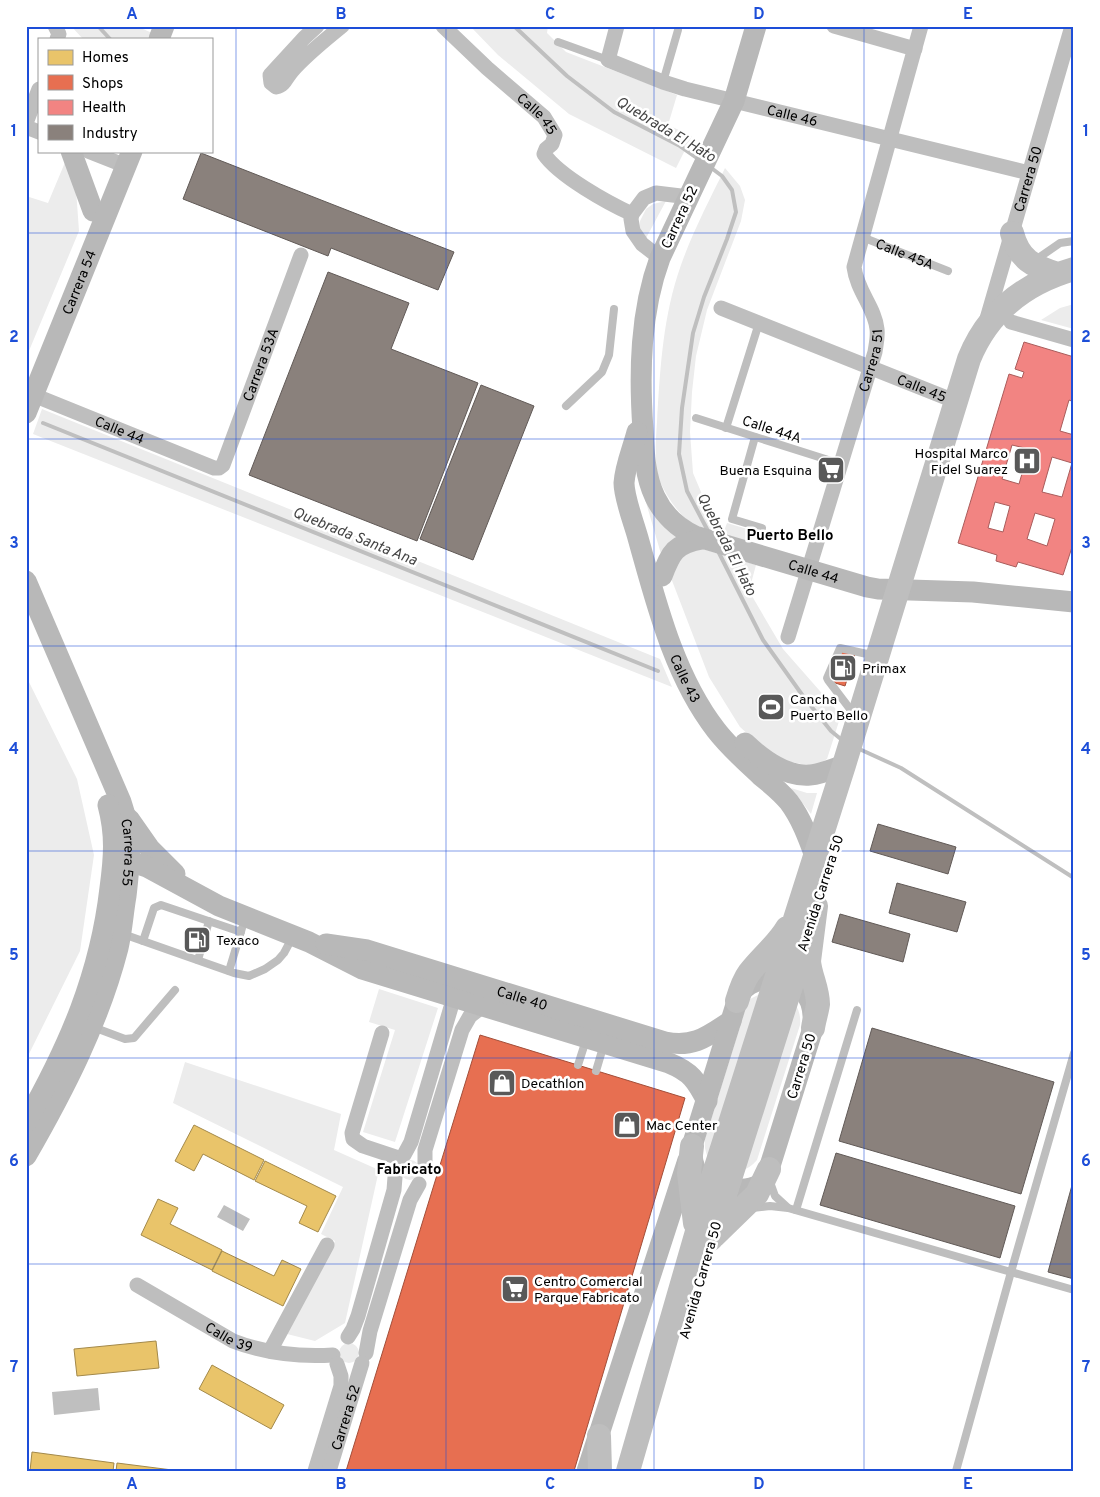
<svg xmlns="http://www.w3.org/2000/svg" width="1100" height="1497" font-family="Overpass,sans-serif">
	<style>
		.green { fill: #ececec }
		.water { fill: #bfbfbf }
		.homes { fill: #e9c46a; stroke: #a3894a }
		.shops { fill: #e76f51; stroke: #a24e39 }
		.health { fill: #f28482; stroke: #a95c5b; fill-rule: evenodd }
		.industry { fill: #8a817c; stroke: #615a57 }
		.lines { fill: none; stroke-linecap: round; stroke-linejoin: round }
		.stream { stroke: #bfbfbf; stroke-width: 4 }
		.lane { stroke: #bebebe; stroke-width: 8 }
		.street { stroke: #bebebe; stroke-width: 15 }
		.secondary { stroke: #b8b8b8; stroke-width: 21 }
		.primary { stroke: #bebebe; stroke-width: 24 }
		.grid { fill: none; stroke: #1d4ed8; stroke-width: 1; stroke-opacity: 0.55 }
		.labels { text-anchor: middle; stroke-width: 5; stroke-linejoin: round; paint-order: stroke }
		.street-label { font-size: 14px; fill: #000; stroke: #fff }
		.poi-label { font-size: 14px; fill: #000; stroke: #fff; text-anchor: start }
		.water-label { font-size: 15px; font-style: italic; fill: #444; stroke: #fff }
		.neighbourhood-label { font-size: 15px; font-weight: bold; fill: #000; stroke: #fff }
		.neatline { fill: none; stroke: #1d4ed8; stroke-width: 2 }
		.grid-label { font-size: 16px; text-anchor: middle; font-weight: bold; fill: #1d4ed8 }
	</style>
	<rect width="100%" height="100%" fill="#fff"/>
	<path class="green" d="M71,26h65l21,9 -2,4h-72z
		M470,26h78l-1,7 19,19 111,43 -9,30 24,11 -16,32 -107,-54 -71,-59z
		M66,160l10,29 3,42 -53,127v-162l22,7z
		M725,168l15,18 5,14 -4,21 -34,89 -11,46 -4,36 -2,40 3,41 11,26 19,35 4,-11 27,8 -3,11c-14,-4 -55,-14 -64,-22 -12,-11 -22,-26 -28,-41 -5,-12 -3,-43 -2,-57 3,-53 6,-107 24,-157 12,-34 29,-66 44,-97z
		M666,201l-21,39 -6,-10 1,-9 6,-12 7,-5z
		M1074,304v25l-33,-9 19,-12z
		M42,409l618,250 12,28 -639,-253z
		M638,475l51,64 -28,15z
		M703,549l53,16 -7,26 34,58 58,66 -14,44 -8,5 -12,1 -22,-4 -24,-15 -21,-19 -31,-50 -38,-99c9,-20 9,-26 32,-29z
		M26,676l51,103 17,76 -14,96 -54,109z
		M791,788l16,5h10l-6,21z
		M379,989l59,19 -43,134 -32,-10 32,-102 -26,-8z
		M764,992l-54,170c-4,-8 -6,-14 -5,-23l42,-135 3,-5z
		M794,1002c5,8 7,14 6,23l-43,135c-5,6 -10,9 -17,11z
		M185,1062l156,52 -7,36 45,20 -34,153 -30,18 -28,-7 48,-93 -14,-7 22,-47 -170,-84z
		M400 1170a10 10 0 1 1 20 0a10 10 0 1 1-20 0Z
		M339 1353a10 10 0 1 1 20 0a10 10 0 1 1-20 0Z"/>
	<path class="water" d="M224,1205l26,14 -7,12 -26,-14z
		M98,1388l2,22 -46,5 -2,-23z"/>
	<path class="homes" d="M194,1125l70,35 -10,20 -51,-26 -9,17 -19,-10z
		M265,1161l71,35 -18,36 -19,-9 8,-17 -52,-25z
		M158,1199l20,9 -8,16 52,26 -10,20 -71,-35z
		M222,1251l52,25 8,-16 19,9 -18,37 -71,-35z
		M156,1341l3,27 -82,8 -3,-27z
		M212,1365l72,40 -13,24 -72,-40z
		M32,1452l82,11 -1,8h-83z
		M117,1463l63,8h-64z"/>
	<path class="shops" d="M841,650l14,4 -10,32 -13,-4z
		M480,1035l205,63 -111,373h-228z"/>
	<path class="health" d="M1024,342l50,15v45l-5,-2 -9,31 14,4v106l-11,34 -45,-13 -2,5 -20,-6 1,-6 -39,-12 51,-169 13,4 2,-6 -9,-3zM1012,445l17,4 -10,35 -17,-5zM1052,457l20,6 -10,34 -20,-5zM995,502l15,4 -7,26 -15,-4zM1035,513l20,6 -8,27 -20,-7z"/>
	<path class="industry" d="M201,153l253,99 -16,38 -107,-42 -3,8 -145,-57z
		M328,272l81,31 -18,46 87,34 -61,158 -168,-66z
		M481,385l53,21 -61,154 -53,-21z
		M878,824l78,23 -8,27 -78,-23z
		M897,883l69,19 -9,30 -68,-19z
		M840,914l70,20 -7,28 -71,-20z
		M872,1028l182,54 -33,112 -182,-53z
		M836,1153l179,53 -15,52 -180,-53z
		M1074,1178v101l-26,-7z"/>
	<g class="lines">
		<path class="stream" d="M98,26l12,13
			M514,26l53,50 47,36 66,34 20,14
			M43,423l615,248
			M708,531l-21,-40 -8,-37 3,-46 11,-75 11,-36 23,-58 9,-27 -4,-22 -10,-14 -12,-9
			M718,551l45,89 40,56 28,35 11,9
			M857,748l44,20 173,110"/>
		<g class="lane">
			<path d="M558,42l50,18"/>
			<path d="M663,82l15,-52"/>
			<path id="s1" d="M862,237l86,34"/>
			<path d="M1034,261l26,-18 14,-2"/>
			<path d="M566,406l36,-34 7,-17 5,-46"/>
			<path d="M696,418l145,46"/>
			<path d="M726,428l33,-105"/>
			<path d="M755,437l-23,82 30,9"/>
			<path d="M853,715l-3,-6 -22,-29 -1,-2 13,-30 27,6 8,-2"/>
			<path d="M123,934l111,39 15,3 16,-7 13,-9 6,-7 8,-15"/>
			<path d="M143,941l11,-33 7,-3 80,27"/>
			<path d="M198,960l11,-39"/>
			<path d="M229,971l13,-43"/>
			<path d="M93,1027l32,12 9,-1 41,-48"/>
			<path d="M578,1065l8,-25"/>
			<path d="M596,1071l8,-27"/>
			<path d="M770,1182l5,14 12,11"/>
			<path d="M752,1208l18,-2 18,2 223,64 63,-219"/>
			<path d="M796,1210l61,-200"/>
			<path d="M956,1471l55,-199 63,18"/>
		</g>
		<g class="street">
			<path d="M55,26l4,8 -2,5"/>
			<path d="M317,26l-13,12 -34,37 1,8 5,4c9,-2 10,-9 16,-16 15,-17 33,-31 50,-45"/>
			<path id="s2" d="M443,26l44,42 57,49 11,18 -3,9 -6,5 -2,5c15,22 64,49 88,60"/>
			<path id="s3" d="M617,26l-9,34 55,22 22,7 344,84"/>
			<path d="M834,26l81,23"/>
			<path d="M26,123l13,-34"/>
			<path d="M26,127l13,5"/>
			<path d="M88,151l38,15"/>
			<path d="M660,258l-18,-14 -9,-13 -2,-12 1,-5 12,-16 12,-5 33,4"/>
			<path id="s4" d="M721,308l236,94"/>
			<path id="s5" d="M986,322l86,-296"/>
			<path d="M1011,322l63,18"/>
			<path id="s6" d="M26,392l188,76h5l4,-3 78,-210"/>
			<path id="s7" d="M788,637l87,-285c1,-7 3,-15 2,-23 -2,-21 -20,-38 -23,-62l67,-241"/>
			<path d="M382,1033l-30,100 1,6 10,7 36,12"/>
			<path d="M404,1155l7,-13 43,-145 6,-8"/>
			<path d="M425,1165v-15l37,-120 8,-14 13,-10"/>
			<path id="s8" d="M137,1285l96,56c31,12 67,16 100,14"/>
			<path d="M348,1337l5,-8 5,-13 36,-126 1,-13"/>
			<path d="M270,1351l57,-106"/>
			<path d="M366,1353l4,-22 40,-131 9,-16"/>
			<path d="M315,1471l26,-85v-10l-4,-12"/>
			<path id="s9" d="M329,1471l33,-108"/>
		</g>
		<g class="secondary">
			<path id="s10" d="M756,26l-22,75 -74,157c-20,54 -21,115 -17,172 1,23 2,46 12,67 8,17 23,31 40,39l172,51 11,2 95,3 101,10"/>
			<path d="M159,39l5,-13"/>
			<path d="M71,151l22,60"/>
			<path id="s11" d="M26,413l106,-262"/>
			<path id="s12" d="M637,432c-4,16 -12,34 -13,51 0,15 10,40 14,55 18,64 36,138 78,192 13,17 29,31 45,46 10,8 20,16 28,26 12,16 19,35 26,54"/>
			<path d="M662,576c9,-24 13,-32 40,-37"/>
			<path id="s13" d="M26,581l95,221c12,34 9,59 5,94 -3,17 -4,35 -8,52 -19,74 -54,142 -92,208"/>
			<path d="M745,743c17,16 40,34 65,32 11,-1 23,-6 34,-10"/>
			<path d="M129,819l21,30 25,25"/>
			<path d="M114,856l33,11 72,39 90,36 53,27 307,94c22,9 27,17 38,38"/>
			<path id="s14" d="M326,944l41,6 298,92c29,6 43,-6 66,-21"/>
			<path d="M764,979c34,1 52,12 49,49l-44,141c-2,5 -4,10 -8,14 -14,12 -50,5 -62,-8 -7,-9 -7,-18 -7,-29l47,-151c6,-10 14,-13 25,-16z"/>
			<path d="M26,1122c43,-76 74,-147 84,-234 4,-30 6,-53 -2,-83"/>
			<path d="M587,1471l101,-311"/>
		</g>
		<path class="primary" d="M1012,233c7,27 21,33 45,41
			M737,1001c3,-10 6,-20 12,-28 12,-16 28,-28 38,-45
			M813,1028c1,-8 4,-16 5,-24 0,-15 -8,-29 -9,-43l7,-55
			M692,1146l-3,27 6,50
			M714,1236l43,-42 12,-25
			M711,1239l94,-297
			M599,1436l1,35
			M628,1471l83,-288 133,-418 125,-406c19,-47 56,-76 105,-90"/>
	</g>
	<path class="grid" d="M236,26v1445M446,26v1445M654,26v1445M864,26v1445M26,233h1048M26,439h1048M26,646h1048M26,851h1048M26,1058h1048M26,1264h1048"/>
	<defs>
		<g id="hospital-square" transform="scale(1.4375)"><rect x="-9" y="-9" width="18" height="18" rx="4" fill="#595959" stroke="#fff"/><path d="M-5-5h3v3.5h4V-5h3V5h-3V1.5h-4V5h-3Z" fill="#fff"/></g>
		<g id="supermarket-square" transform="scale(1.4375)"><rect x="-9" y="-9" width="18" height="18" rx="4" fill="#595959" stroke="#fff"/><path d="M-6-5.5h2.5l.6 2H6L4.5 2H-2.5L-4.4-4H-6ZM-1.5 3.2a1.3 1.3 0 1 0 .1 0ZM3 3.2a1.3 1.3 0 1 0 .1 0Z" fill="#fff"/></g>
		<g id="fuel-square" transform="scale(1.4375)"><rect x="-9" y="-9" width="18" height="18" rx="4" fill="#595959" stroke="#fff"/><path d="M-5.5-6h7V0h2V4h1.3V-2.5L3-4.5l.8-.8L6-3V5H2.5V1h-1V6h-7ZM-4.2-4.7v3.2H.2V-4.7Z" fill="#fff"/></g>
		<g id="stadium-square" transform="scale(1.4375)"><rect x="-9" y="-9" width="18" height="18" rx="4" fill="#595959" stroke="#fff"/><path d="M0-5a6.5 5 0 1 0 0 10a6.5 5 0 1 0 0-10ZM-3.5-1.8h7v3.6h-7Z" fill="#fff"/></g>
		<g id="shop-square" transform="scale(1.4375)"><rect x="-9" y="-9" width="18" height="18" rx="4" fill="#595959" stroke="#fff"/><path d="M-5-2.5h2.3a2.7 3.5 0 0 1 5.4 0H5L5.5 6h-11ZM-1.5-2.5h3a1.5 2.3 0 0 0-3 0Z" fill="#fff"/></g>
	</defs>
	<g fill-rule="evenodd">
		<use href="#hospital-square" x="1027" y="461"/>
		<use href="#supermarket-square" x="831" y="470"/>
		<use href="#fuel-square" x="843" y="668"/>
		<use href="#stadium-square" x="771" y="707"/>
		<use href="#fuel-square" x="197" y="940"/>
		<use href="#shop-square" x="502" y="1083"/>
		<use href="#shop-square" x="627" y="1125"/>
		<use href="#supermarket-square" x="515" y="1289"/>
	</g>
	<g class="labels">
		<g class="street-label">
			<text dy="5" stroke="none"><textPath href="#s2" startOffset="129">Calle 45</textPath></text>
			<text dy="5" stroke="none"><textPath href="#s3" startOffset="228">Calle 46</textPath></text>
			<text dy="5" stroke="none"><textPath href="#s5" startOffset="149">Carrera 50</textPath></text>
			<text transform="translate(679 217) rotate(-65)" y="5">Carrera 52</text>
			<text dy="5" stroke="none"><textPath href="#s1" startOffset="46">Calle 45A</textPath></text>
			<text dy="5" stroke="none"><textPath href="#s11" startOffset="141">Carrera 54</textPath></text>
			<text dy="5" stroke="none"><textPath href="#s7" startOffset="289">Carrera 51</textPath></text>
			<text dy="5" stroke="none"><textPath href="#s6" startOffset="320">Carrera 53A</textPath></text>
			<text dy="5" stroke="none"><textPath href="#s4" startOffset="216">Calle 45</textPath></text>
			<text dy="5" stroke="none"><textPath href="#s6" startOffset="101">Calle 44</textPath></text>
			<text transform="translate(772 429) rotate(18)" y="5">Calle 44A</text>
			<text dy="5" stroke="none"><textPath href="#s10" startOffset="675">Calle 44</textPath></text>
			<text dy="5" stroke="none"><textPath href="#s12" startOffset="258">Calle 43</textPath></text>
			<text dy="5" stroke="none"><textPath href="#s13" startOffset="292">Carrera 55</textPath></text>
			<text transform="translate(820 893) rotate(-72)" y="5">Avenida Carrera 50</text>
			<text dy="5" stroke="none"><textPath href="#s14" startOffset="204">Calle 40</textPath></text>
			<text transform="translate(801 1066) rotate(-73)" y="5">Carrera 50</text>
			<text transform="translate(700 1280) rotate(-74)" y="5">Avenida Carrera 50</text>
			<text dy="5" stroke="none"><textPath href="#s8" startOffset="106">Calle 39</textPath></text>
			<text dy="5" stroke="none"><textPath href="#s9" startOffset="56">Carrera 52</textPath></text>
		</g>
		<g class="poi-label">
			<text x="1008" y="458" text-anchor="end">Hospital Marco<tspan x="1008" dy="16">Fidel Suarez</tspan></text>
			<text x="812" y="475" text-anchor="end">Buena Esquina</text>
			<text x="862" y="673">Primax</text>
			<text x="790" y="704">Cancha<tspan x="790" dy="16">Puerto Bello</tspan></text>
			<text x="216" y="945">Texaco</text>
			<text x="521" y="1088">Decathlon</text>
			<text x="646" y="1130">Mac Center</text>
			<text x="534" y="1286">Centro Comercial<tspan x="534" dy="16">Parque Fabricato</tspan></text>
		</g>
		<g class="water-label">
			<text transform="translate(666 129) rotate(31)" y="5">Quebrada El Hato</text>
			<text transform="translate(355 536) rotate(22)" y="5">Quebrada Santa Ana</text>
			<text transform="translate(727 544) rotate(63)" y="5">Quebrada El Hato</text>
		</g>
		<g class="neighbourhood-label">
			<text x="790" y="540">Puerto Bello</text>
			<text x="409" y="1174">Fabricato</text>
		</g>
	</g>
	<rect width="1100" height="1497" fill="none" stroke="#ffffff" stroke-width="55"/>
	<rect x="38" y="38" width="175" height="115" fill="#ffffff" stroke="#999999"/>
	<rect x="48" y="50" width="25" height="15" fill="#e9c46a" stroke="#999999"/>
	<text x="82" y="62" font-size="15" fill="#000000">Homes</text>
	<rect x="48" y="75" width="25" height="15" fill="#e76f51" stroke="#999999"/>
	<text x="82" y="88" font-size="15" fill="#000000">Shops</text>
	<rect x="48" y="100" width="25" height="15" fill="#f28482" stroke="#999999"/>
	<text x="82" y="112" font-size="15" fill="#000000">Health</text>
	<rect x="48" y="125" width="25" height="15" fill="#8a817c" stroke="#999999"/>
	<text x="82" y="138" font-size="15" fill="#000000">Industry</text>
	<rect x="28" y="28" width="1044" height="1442" class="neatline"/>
	<g class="grid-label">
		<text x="132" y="19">A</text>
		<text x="341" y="19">B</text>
		<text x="550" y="19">C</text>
		<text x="759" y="19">D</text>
		<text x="968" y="19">E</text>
		<text x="14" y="136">1</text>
		<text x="1086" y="136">1</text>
		<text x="14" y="342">2</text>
		<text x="1086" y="342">2</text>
		<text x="14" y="548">3</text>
		<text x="1086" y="548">3</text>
		<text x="14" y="754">4</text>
		<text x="1086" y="754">4</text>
		<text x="14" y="960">5</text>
		<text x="1086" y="960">5</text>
		<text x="14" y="1166">6</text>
		<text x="1086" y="1166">6</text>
		<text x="14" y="1372">7</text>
		<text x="1086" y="1372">7</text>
		<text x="132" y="1489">A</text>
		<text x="341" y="1489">B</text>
		<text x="550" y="1489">C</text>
		<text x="759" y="1489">D</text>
		<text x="968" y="1489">E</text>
	</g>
</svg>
